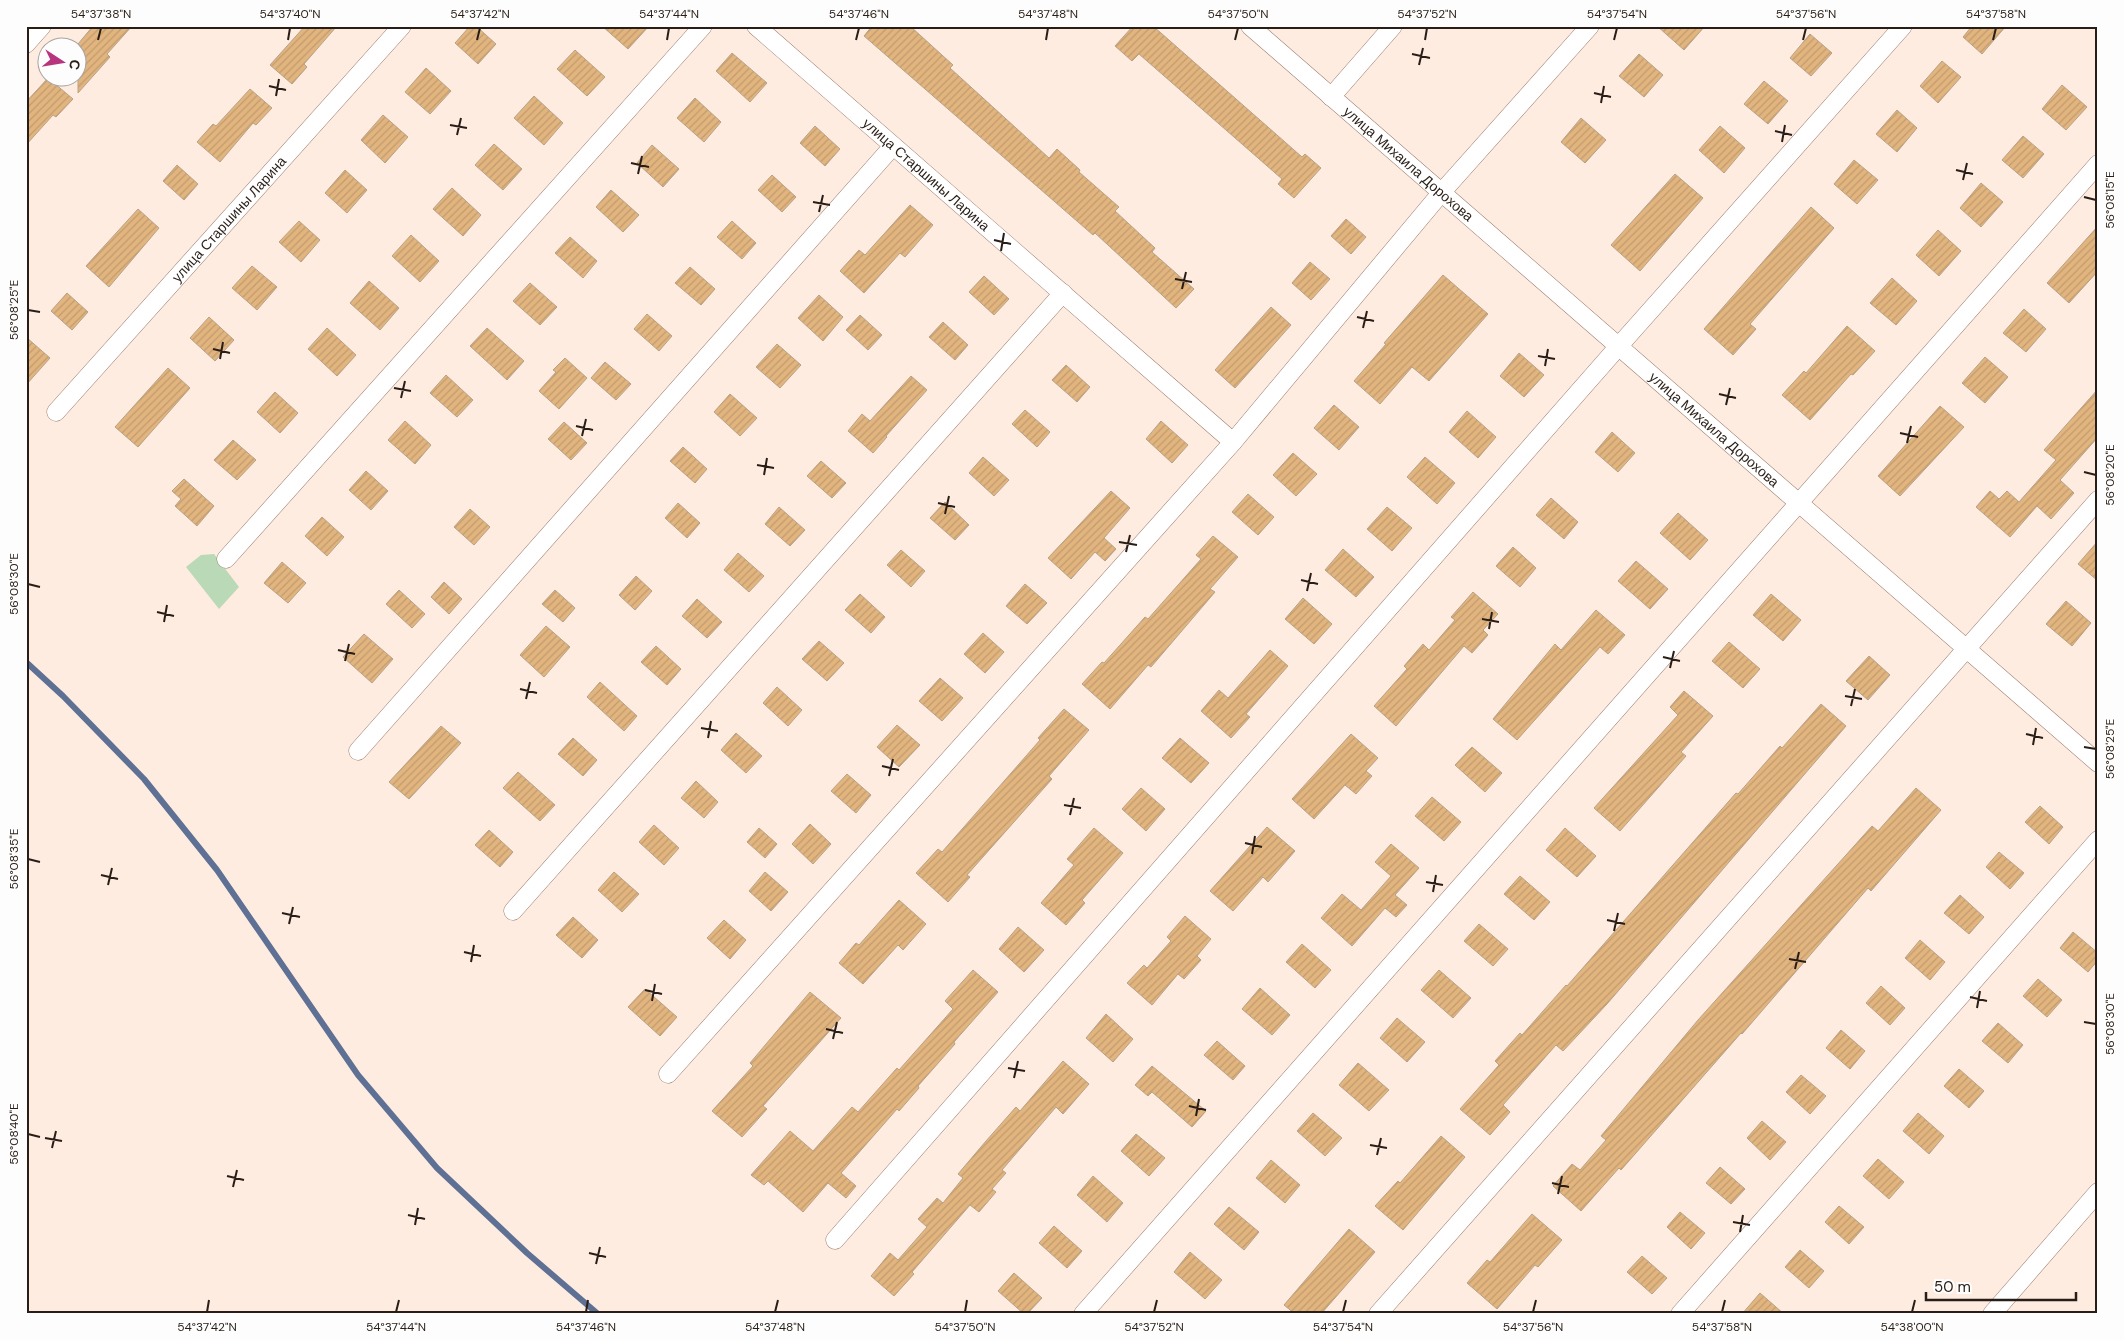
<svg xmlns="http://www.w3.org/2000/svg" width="2124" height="1340" font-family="'DM Sans',sans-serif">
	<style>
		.park { fill: #bad9b7 }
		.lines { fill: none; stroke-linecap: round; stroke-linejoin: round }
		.stream { stroke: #5e7094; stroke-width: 6 }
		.building { fill: url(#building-hatch); stroke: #b7a288 }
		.minor-casing { stroke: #9a7e6c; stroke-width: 19 }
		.minor { stroke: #fff; stroke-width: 18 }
		.ticks { fill: none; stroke: #291e17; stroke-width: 2 }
		.labels { text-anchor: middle; stroke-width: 4; stroke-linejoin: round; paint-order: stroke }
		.street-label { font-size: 14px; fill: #291e17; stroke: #fdfdfd }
		.neatline { fill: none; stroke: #291e17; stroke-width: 2 }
		.ticks-label { font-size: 12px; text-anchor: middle; fill: #291e17 }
	</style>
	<defs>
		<pattern id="building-hatch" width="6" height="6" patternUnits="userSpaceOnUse" patternTransform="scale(1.25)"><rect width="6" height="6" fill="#e2b57f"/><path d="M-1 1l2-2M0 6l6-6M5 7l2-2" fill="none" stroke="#c29b6d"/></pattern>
	</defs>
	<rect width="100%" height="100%" fill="#ffece0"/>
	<path class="park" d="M214,554l25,33 -20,22 -33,-42 15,-12z"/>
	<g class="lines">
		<path class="stream" d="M26,662l37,34 81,83 73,91 141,205 79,93 90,85 71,61"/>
	</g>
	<path class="building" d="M93,26h39l-25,28 3,3 -32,36v-49z
		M305,26h32l-33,38 3,3 -15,17 -22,-19z
		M470,26h6l20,18 -18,20 -23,-21z
		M602,26h47l-21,23z
		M872,26h38l43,39 -3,3 99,90 8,-9 23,21 -1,2 40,35 -4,4 40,37 -3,4 42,37 -18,19 -81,-75 -2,2 -229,-199z
		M1133,26h20l149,131 3,-3 16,14 -27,30 -16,-14 4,-5 -143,-125 -7,7 -17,-15z
		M1657,26h48l-21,24z
		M1972,26h34l-24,28 -19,-17z
		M1810,34l22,19 -21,23 -21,-18z
		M575,50l30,27 -18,19 -30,-27z
		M732,53l35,30 -17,19 -34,-31z
		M1639,54l24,21 -19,22 -25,-21z
		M1942,61l19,16 -23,26 -18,-17z
		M426,68l25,23 -21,23 -25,-22z
		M48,78l25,21 -17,18 -3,-2 -27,30v-43z
		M1764,81l24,20 -20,23 -24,-20z
		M2062,85l25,22 -21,23 -24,-21z
		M250,89l22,19 -16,17 -3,-2 -33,39 -23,-20 16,-18 3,2z
		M534,96l29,27 -19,22 -30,-27z
		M695,98l26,24 -17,20 -27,-24z
		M1897,110l20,18 -20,24 -21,-18z
		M383,115l25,22 -23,26 -24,-23z
		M1581,118l25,22 -21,23 -24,-21z
		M815,126l25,23 -15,17 -25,-23z
		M1720,126l25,22 -21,25 -25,-23z
		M2023,136l21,18 -21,24 -21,-18z
		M494,144l28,25 -19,21 -28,-25z
		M652,145l27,24 -16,18 -26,-24z
		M1854,160l24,20 -21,24 -23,-20z
		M177,165l21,19 -14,16 -21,-19z
		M345,170l22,20 -20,23 -22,-20z
		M1675,174l28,24 -63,73 -29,-26z
		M772,175l24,22 -14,15 -24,-22z
		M1981,183l22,19 -22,25 -21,-19z
		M452,188l29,27 -18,21 -30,-27z
		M611,190l28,25 -16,17 -27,-25z
		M910,205l23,20 -28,32 -5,-4 -36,40 -24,-22 19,-21 6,5z
		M1811,207l23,21 -84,96 6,5 -23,26 -29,-26z
		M138,209l21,19 -50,59 -23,-21z
		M1346,219l20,18 -15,17 -20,-18z
		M299,221l21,19 -19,22 -22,-20z
		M732,221l24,22 -14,16 -25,-22z
		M2098,226v45l-29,32 -22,-20z
		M1938,230l23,21 -22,25 -23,-21z
		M411,235l28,26 -19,21 -28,-26z
		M570,237l27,24 -14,17 -28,-25z
		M1310,262l20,17 -19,21 -19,-17z
		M252,266l25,21 -20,23 -25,-22z
		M690,267l25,22 -14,16 -26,-22z
		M1443,275l45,39 -59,67 -17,-14 -32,37 -26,-23 32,-37 -2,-1z
		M984,276l25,23 -15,16 -25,-23z
		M1892,278l25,23 -21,24 -26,-22z
		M369,281l30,27 -19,22 -30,-27z
		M530,283l27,24 -17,18 -27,-24z
		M67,293l21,19 -16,18 -21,-19z
		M819,295l24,22 -20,24 -25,-23z
		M1271,307l20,18 -56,63 -20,-18z
		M2024,309l22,20 -20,23 -23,-19z
		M647,314l25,22 -13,15 -25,-22z
		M860,315l22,20 -14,15 -22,-20z
		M209,317l25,23 -19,21 -25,-23z
		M943,322l25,23 -13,15 -26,-23z
		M1847,326l28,25 -22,24 -2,-1 -41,46 -28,-25 22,-24 2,2z
		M327,328l29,27 -19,21 -29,-27z
		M487,328l37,33 -17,19 -37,-34z
		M26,337l24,21 -24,27z
		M777,344l24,21 -21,23 -24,-21z
		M1519,353l25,22 -20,22 -24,-21z
		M1985,357l23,20 -23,26 -23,-20z
		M565,358l22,20 -28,31 -20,-18 17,-19 -3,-2z
		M605,362l26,22 -15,16 -25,-22z
		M1066,365l24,22 -13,15 -25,-22z
		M168,368l22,20 -52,59 -23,-20z
		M446,375l27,25 -16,17 -27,-24z
		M911,376l16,14 -41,46 1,1 -14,16 -25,-22 14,-17 8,7z
		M2098,389v48l-38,43 14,13 -23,26 -14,-13 -27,31 -34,-30 14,-16 9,8 8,-8 12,11 37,-42 -12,-10z
		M275,392l23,21 -18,20 -23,-21z
		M730,394l27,24 -17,18 -26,-24z
		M1334,405l25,22 -20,23 -25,-22z
		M1940,406l24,21 -64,69 -22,-20z
		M1025,410l25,22 -13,15 -25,-23z
		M1467,411l29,26 -18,21 -29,-26z
		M405,421l26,24 -16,19 -27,-24z
		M1161,421l27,24 -16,18 -26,-24z
		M564,422l23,21 -16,17 -23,-21z
		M1612,432l23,21 -17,19 -23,-20z
		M233,440l23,20 -19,20 -23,-20z
		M683,447l24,22 -12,14 -25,-22z
		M1293,453l24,21 -21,22 -23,-21z
		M983,457l26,23 -15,16 -25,-23z
		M1425,457l30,26 -18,21 -30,-27z
		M821,461l25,22 -14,15 -25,-22z
		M366,471l22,20 -17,19 -22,-20z
		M184,479l30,27 -17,20 -22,-20 6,-7 -9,-8z
		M1111,491l19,17 -26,30 12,11 -11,12 -10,-9 -24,27 -23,-21z
		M1248,494l26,23 -16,18 -26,-23z
		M1551,498l27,24 -14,17 -28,-24z
		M945,502l24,23 -14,15 -25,-22z
		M678,503l22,20 -13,15 -22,-20z
		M779,507l26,23 -15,16 -25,-22z
		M1387,507l25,21 -20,23 -25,-22z
		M470,509l20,18 -16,18 -20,-18z
		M1678,513l30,27 -18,20 -30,-27z
		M322,517l22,20 -17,19 -22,-20z
		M1213,536l25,21 -28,32 5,3 -64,75 -3,-2 -38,44 -28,-25 20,-22 2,1 41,-46 3,2 53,-60 -5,-4z
		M2098,541v40l-20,-17z
		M1513,547l23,21 -16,19 -24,-21z
		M1343,549l31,28 -18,20 -31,-27z
		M901,550l24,21 -14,16 -24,-22z
		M738,553l26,23 -15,16 -25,-22z
		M1636,561l32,28 -18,20 -32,-28z
		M282,562l24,21 -18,20 -24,-20z
		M636,576l16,15 -17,19 -16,-15z
		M444,582l18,17 -13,15 -18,-17z
		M1025,584l22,19 -20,21 -21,-18z
		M399,590l26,24 -13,14 -26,-24z
		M555,590l20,18 -12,14 -21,-18z
		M1473,592l25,22 -15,16 5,5 -16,18 -8,-7 -68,80 -22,-20 33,-37 -3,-3 19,-22 6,6 26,-30 -4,-3z
		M860,594l25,23 -14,16 -26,-23z
		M1771,594l30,26 -18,21 -30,-26z
		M1303,598l29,26 -18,20 -29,-25z
		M697,599l25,23 -15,16 -25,-22z
		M2066,601l25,22 -19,23 -26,-22z
		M1596,610l29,25 -17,19 -8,-7 -83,93 -24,-21 62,-75 6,6z
		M546,626l24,21 -26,30 -24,-22z
		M983,633l21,19 -19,21 -21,-19z
		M364,634l29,25 -21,24 -29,-26z
		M819,641l25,22 -17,18 -25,-22z
		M1729,642l31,27 -17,19 -31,-27z
		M656,646l25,23 -14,16 -26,-23z
		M1270,650l18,16 -42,48 4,3 -19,21 -30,-27 18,-21 9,8z
		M1869,656l21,19 -22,25 -22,-19z
		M940,678l23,20 -21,23 -23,-20z
		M600,682l37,34 -13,15 -37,-34z
		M777,687l25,23 -14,16 -25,-23z
		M1684,691l29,25 -32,36 5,4 -66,75 -26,-23 84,-93 -8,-8z
		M1821,704l25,22 -239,278 -44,47 -7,-6 -53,60 7,7 -20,23 -30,-26 39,-44 -4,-4 25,-28 2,2 44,-50 1,1 169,-193 2,1 42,-48 2,2z
		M1064,709l25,21 -40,46 3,3 -85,96 3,2 -22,25 -32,-29 22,-24 4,3 98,-112 -2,-2z
		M897,725l23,20 -21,22 -22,-20z
		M441,726l20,17 -52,56 -20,-17z
		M736,733l26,23 -16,17 -25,-23z
		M1351,734l27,24 -12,13 6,5 -16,18 -11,-9 -31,34 -22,-20z
		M573,738l24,22 -14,16 -25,-22z
		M1180,738l29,25 -18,20 -29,-25z
		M1472,747l30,26 -17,19 -30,-27z
		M518,772l37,33 -15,16 -37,-33z
		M847,774l24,21 -15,18 -25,-22z
		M696,781l22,21 -14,16 -23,-20z
		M1141,788l24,21 -19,22 -24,-22z
		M1916,788l25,22 -70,81 -3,-3 -126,146 -1,-1 -120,137 -2,-2 -38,43 -28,-25 19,-22 8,6 26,-30 -5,-4 97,-116 174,-194 6,5z
		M1432,797l29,25 -17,19 -29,-25z
		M2040,806l23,21 -14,17 -24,-22z
		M810,824l21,20 -18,20 -21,-20z
		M654,825l25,23 -15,17 -25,-23z
		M1267,827l28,24 -27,31 -5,-5 -30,34 -23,-20z
		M759,828l18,16 -12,14 -18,-16z
		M1094,828l29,25 -41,47 3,3 -19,22 -25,-22 33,-38 -7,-6z
		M1565,828l31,28 -19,21 -31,-27z
		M489,830l24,22 -13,15 -25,-22z
		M1391,844l28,24 -24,27 12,10 -11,12 -11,-9 -33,38 -31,-28 21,-24 19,16 30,-34 -16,-14z
		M1999,852l25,21 -14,16 -24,-22z
		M614,872l25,22 -17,18 -24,-22z
		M765,872l23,20 -17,19 -22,-20z
		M1520,876l30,26 -16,18 -30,-26z
		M1960,895l24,22 -15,17 -25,-21z
		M899,900l27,24 -23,26 -5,-5 -35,39 -24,-21 17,-20 3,2z
		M1185,916l26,23 -14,17 4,4 -17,19 -6,-5 -26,31 -25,-22 17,-18 3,3 24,-27 -4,-4z
		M573,917l25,23 -16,18 -26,-23z
		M724,920l22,20 -16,19 -23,-21z
		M1479,924l29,25 -15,17 -29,-25z
		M1018,927l26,23 -20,22 -25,-23z
		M2073,932l25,21v7l-10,12 -28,-24z
		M1920,940l25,22 -15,18 -25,-22z
		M1302,944l29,26 -16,18 -29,-26z
		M973,970l25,22 -44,50 1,2 -37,42 1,2 -20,23 -2,-2 -56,64 15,13 -10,12 -18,-15 -25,29 -35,-31 -4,4 -13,-10 39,-44 23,20 39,-44 6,5 39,-44 2,2 54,-61 -8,-8z
		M1439,970l32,28 -18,20 -32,-28z
		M2038,979l24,21 -15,17 -24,-21z
		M1881,986l24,22 -15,17 -24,-22z
		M1260,988l30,27 -18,20 -30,-26z
		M645,989l32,28 -17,19 -32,-29z
		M810,992l31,26 -78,88 4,3 -25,28 -30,-26 41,-45 -3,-3z
		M1106,1014l27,25 -20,23 -27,-24z
		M1397,1018l28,24 -18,20 -27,-24z
		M1998,1023l25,22 -15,18 -26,-22z
		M1841,1030l24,21 -15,18 -24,-21z
		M1217,1041l28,25 -12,14 -29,-25z
		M1063,1061l26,23 -26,30 -7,-7 -54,63 4,3 -14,16 4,3 -17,20 -9,-7 -58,67 2,2 -20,22 -23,-20 19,-23 8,7 29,-33 -9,-8 19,-21 6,5 20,-25 -5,-4 28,-33 30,-34 4,4z
		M1358,1063l31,27 -20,21 -30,-26z
		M1152,1066l54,45 -14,16 -40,-35 -4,4 -13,-11z
		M1959,1069l25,22 -15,17 -25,-22z
		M1801,1075l25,21 -16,18 -24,-22z
		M1313,1113l29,25 -17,18 -28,-25z
		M1918,1113l26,23 -15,18 -26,-23z
		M1762,1121l24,21 -16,18 -23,-22z
		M1136,1134l29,24 -16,18 -28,-25z
		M1441,1136l24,21 -62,73 -28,-24 23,-25 2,2z
		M1878,1159l26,23 -15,17 -26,-23z
		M1271,1160l29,25 -15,18 -29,-25z
		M1720,1167l25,22 -14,15 -25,-21z
		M1093,1176l30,27 -16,19 -30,-27z
		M1839,1206l25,21 -15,17 -24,-22z
		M1229,1207l30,25 -15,18 -30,-26z
		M1680,1212l25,21 -14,16 -24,-22z
		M1532,1214l30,26 -24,27 -3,-2 -38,44 -30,-26 20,-23 3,2z
		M1054,1226l28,25 -15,17 -28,-25z
		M1349,1229l26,23 -54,62h-26l-11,-9z
		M1800,1250l24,21 -15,17 -24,-21z
		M1190,1252l32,28 -17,19 -31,-27z
		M1642,1256l25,22 -15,16 -25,-22z
		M1014,1273l28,25 -15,16h-3l-26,-23z
		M1760,1293l24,21h-42z"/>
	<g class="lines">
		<g class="minor-casing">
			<g id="minor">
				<path id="s1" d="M756,26l477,416"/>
				<path id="s2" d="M1250,26l848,737"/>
				<path d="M26,44l16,-18"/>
				<path d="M1331,97l62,-71"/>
				<path id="s3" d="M56,412l346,-386"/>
				<path d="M226,559l477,-533"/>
				<path d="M358,751l535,-605"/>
				<path d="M513,911l550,-618"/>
				<path d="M668,1074l565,-632 208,-249 149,-167"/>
				<path d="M835,1240l783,-893 285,-321"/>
				<path d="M1083,1314l1015,-1150"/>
				<path d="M1378,1314l720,-814"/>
				<path d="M1680,1314l418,-474"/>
				<path d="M1992,1314l106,-122"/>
			</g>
		</g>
		<use href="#minor" class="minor"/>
	</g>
	<path class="ticks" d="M98,40l3,-12M288,40l2,-12M477,40l3,-12M667,40l2,-12M856,40l3,-12M1046,40l2,-12M1235,40l3,-12M1425,40l2,-12M1614,40l3,-12M1803,40l3,-12M1993,40l3,-12M1412,54l18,4M1419,65l4,-17M269,86l17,4M1594,93l17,4M276,96l3,-17M1601,103l3,-17M450,125l17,3M1775,131l17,4M457,135l4,-17M1782,142l3,-17M631,163l18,4M1956,170l17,4M638,174l4,-18M1963,180l4,-17M2084,197l12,3M813,202l17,3M819,212l4,-17M994,240l17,4M1001,251l3,-18M1175,279l17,3M1182,289l4,-17M28,310l12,2M1357,317l17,4M1363,328l4,-17M213,349l17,4M1538,356l17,3M220,359l3,-17M1545,366l3,-17M394,388l17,3M1719,394l17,4M401,398l4,-17M1726,405l4,-17M576,426l17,4M1900,433l18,4M582,436l4,-17M1907,443l4,-17M757,465l17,3M2084,472l12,3M764,475l3,-17M938,503l17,4M945,514l4,-18M1119,542l18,3M1126,552l4,-17M1301,580l17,4M28,584l12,3M1307,591l4,-18M157,612l17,4M1482,619l17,3M164,622l3,-17M1489,629l3,-17M338,650l17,4M1663,657l17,4M345,661l4,-17M1670,668l4,-17M520,689l17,4M1845,696l17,3M526,699l4,-17M1851,706l4,-17M701,728l17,3M2026,734l17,4M708,738l3,-17M2033,745l3,-17M2084,747l12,2M882,766l17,4M889,776l4,-17M1064,805l17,3M1070,815l4,-17M1245,843l17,4M1252,854l3,-18M28,859l12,3M101,875l17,4M1426,882l17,3M108,885l4,-17M1433,892l3,-17M282,913l18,4M1607,920l18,4M289,924l4,-17M1614,931l4,-18M464,952l17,4M1789,959l17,3M471,962l3,-17M1795,969l4,-17M645,990l17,4M1970,997l17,4M652,1001l3,-17M1977,1008l3,-17M2084,1022l12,2M826,1029l17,4M833,1039l4,-17M1008,1068l17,3M1014,1078l4,-17M1189,1106l17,4M1196,1116l3,-17M28,1134l12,3M45,1138l17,3M1370,1145l17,3M52,1148l4,-17M1377,1155l4,-17M227,1176l17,4M1552,1183l17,4M233,1187l4,-17M1558,1194l4,-18M408,1215l17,4M1733,1222l17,3M415,1225l3,-17M1740,1232l3,-17M589,1253l17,4M596,1264l4,-17M207,1312l2,-12M396,1312l3,-12M586,1312l2,-12M775,1312l3,-12M965,1312l2,-12M1154,1312l3,-12M1343,1312l3,-12M1533,1312l3,-12M1722,1312l3,-12M1912,1312l3,-12"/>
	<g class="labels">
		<g class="street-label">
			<text dy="5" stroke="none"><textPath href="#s2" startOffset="210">улица Михаила Дорохова</textPath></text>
			<text dy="5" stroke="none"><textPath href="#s1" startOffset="226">улица Старшины Ларина</textPath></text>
			<text dy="5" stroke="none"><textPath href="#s3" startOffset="259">улица Старшины Ларина</textPath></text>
			<text dy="5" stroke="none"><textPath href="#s2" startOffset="615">улица Михаила Дорохова</textPath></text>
		</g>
	</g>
	<rect width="2124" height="1340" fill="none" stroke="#fdfdfd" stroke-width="55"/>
	<g transform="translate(62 62) rotate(102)"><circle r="24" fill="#fdfdfd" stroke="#a8a4a1"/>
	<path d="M0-4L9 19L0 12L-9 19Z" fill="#b7357f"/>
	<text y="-8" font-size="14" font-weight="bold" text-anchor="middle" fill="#291e17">С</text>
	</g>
	<path d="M1926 1292v8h150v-8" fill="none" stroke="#291e17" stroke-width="2.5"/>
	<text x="1934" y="1292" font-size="15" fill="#291e17" stroke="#fdfdfd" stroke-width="4" paint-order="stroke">50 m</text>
	<rect x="28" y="28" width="2068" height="1284" class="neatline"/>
	<g class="ticks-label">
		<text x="101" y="18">54°37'38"N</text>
		<text x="290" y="18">54°37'40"N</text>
		<text x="480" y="18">54°37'42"N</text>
		<text x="669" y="18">54°37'44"N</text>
		<text x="859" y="18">54°37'46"N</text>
		<text x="1048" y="18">54°37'48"N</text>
		<text x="1238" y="18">54°37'50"N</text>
		<text x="1427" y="18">54°37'52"N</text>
		<text x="1617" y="18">54°37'54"N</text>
		<text x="1806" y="18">54°37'56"N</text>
		<text x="1996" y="18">54°37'58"N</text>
		<text transform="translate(2110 200) rotate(-90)" y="4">56°08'15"E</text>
		<text transform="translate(14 310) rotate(-90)" y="4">56°08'25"E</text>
		<text transform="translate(2110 475) rotate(-90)" y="4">56°08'20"E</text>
		<text transform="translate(14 584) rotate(-90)" y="4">56°08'30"E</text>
		<text transform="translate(2110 749) rotate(-90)" y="4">56°08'25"E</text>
		<text transform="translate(14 859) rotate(-90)" y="4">56°08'35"E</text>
		<text transform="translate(2110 1024) rotate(-90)" y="4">56°08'30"E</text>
		<text transform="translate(14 1134) rotate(-90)" y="4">56°08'40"E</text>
		<text x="207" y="1331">54°37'42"N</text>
		<text x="396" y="1331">54°37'44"N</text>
		<text x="586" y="1331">54°37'46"N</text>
		<text x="775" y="1331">54°37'48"N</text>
		<text x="965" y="1331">54°37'50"N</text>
		<text x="1154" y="1331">54°37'52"N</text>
		<text x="1343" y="1331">54°37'54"N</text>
		<text x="1533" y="1331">54°37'56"N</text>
		<text x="1722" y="1331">54°37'58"N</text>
		<text x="1912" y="1331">54°38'00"N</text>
	</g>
</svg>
